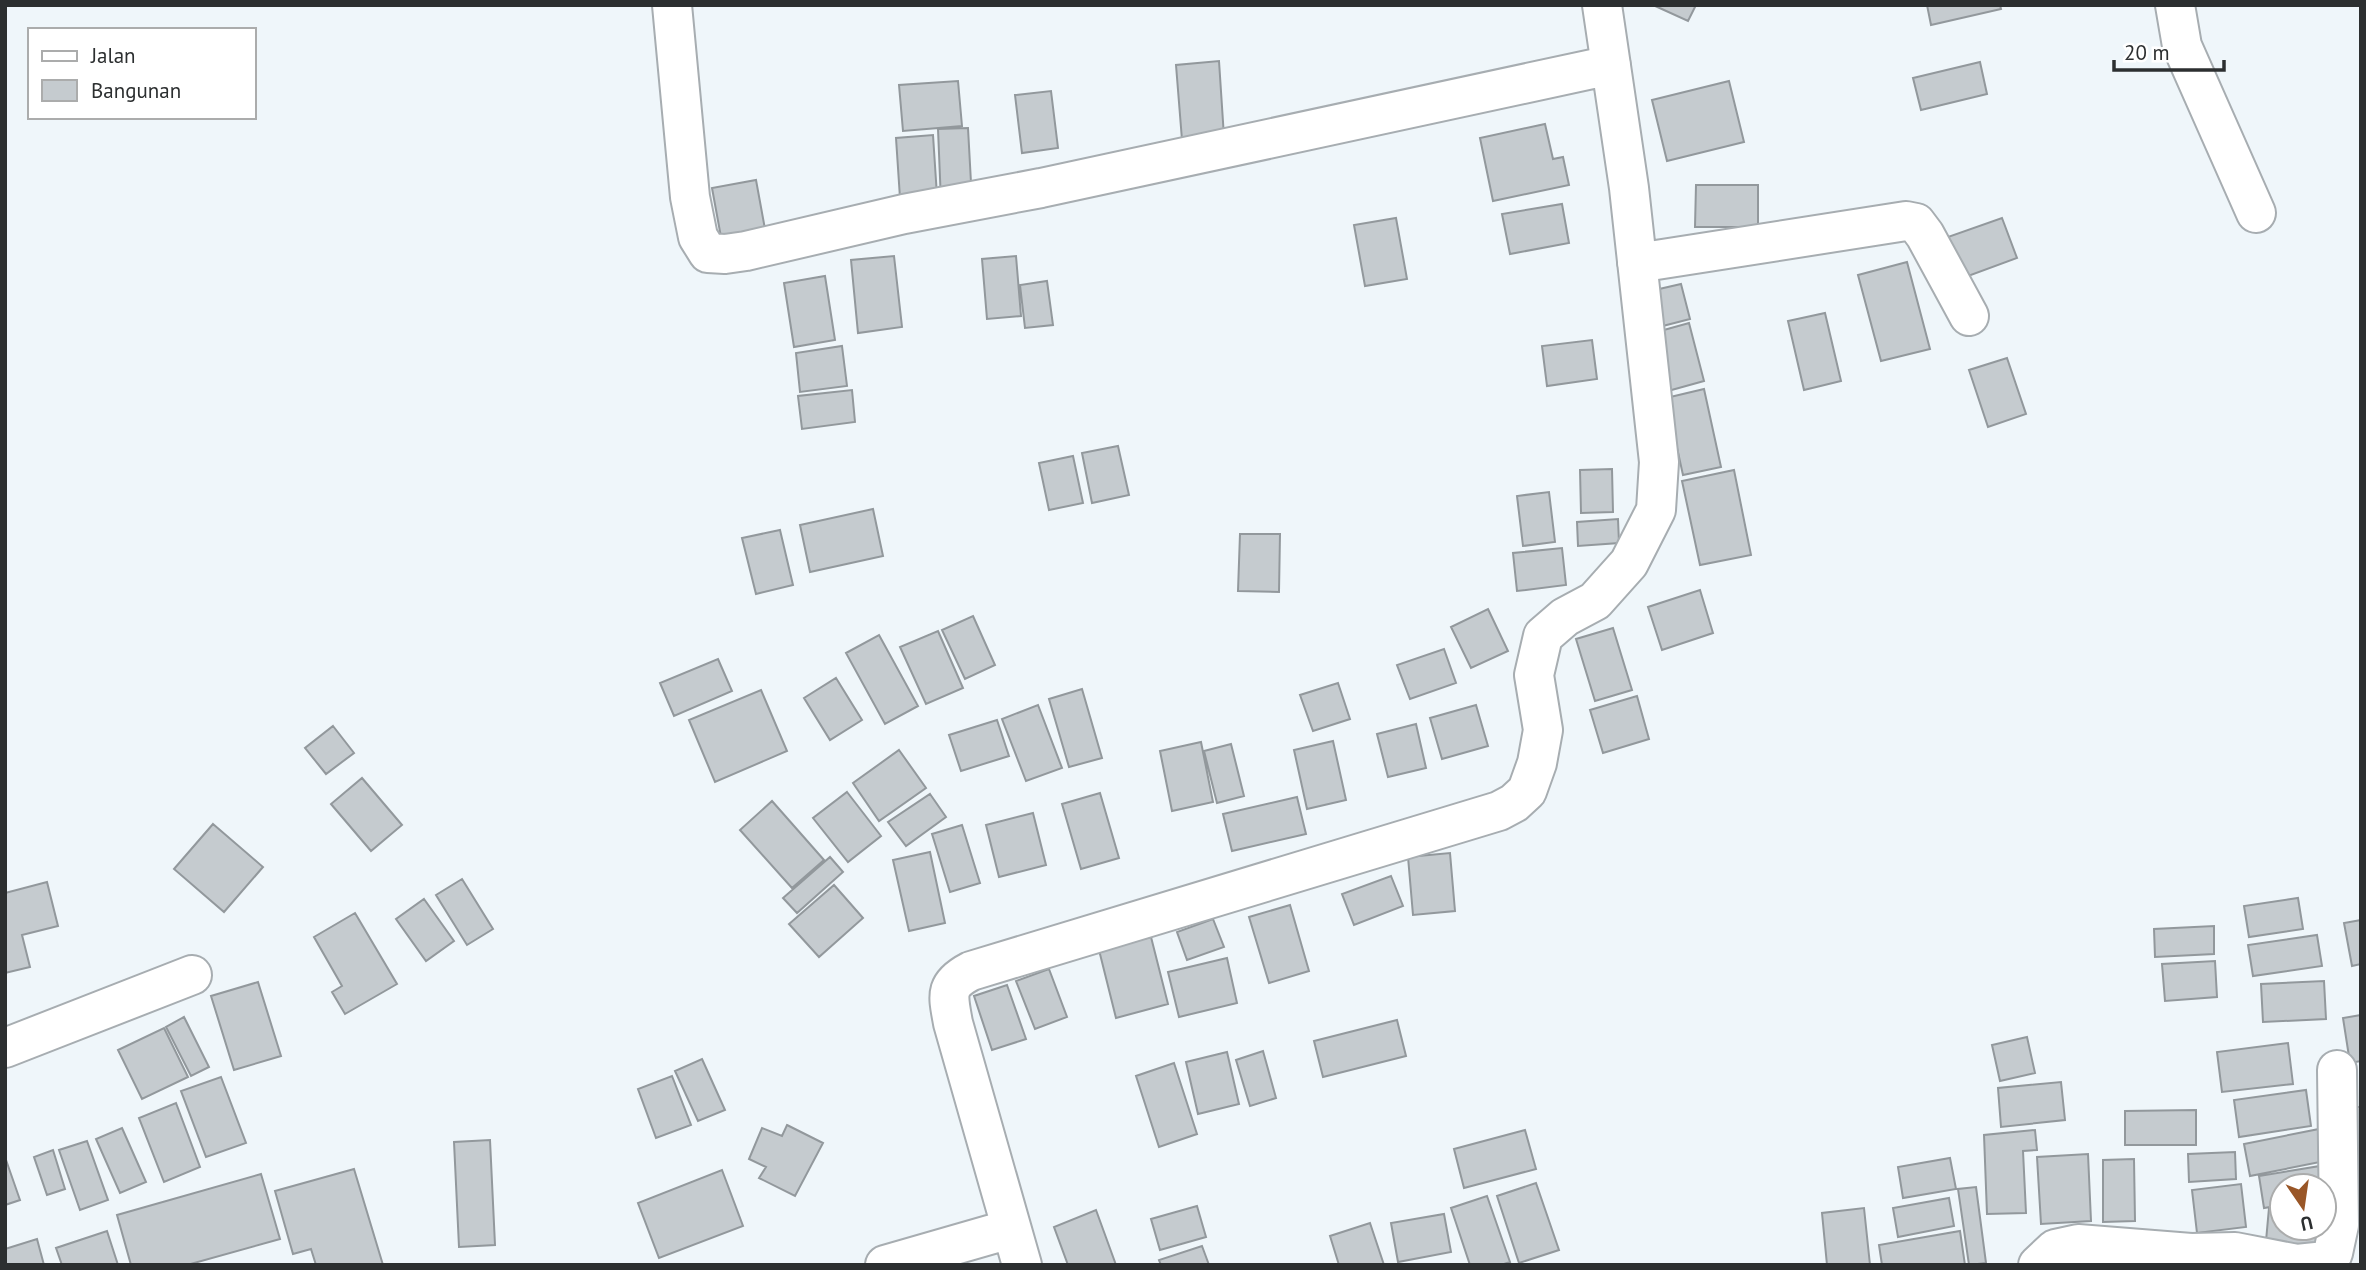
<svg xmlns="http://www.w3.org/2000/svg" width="2366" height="1270" font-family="'PT Sans',sans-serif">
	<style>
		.building { fill: #c5cbcf; stroke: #92989c; stroke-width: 2 }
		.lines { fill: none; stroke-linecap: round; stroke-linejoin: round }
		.street-casing { stroke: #a7adb1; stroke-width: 42 }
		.street { stroke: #fff; stroke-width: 38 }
	</style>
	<rect width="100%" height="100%" fill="#eff6fa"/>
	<path class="building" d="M1653,5h43l-8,16z
		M1927,5h73l1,4 -70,16z
		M1219,61l5,76 -42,3 -6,-75z
		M1980,62l7,32 -66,16 -8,-32z
		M958,81l4,45 -59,5 -4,-46z
		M1729,81l15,61 -77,19 -15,-61z
		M1051,91l7,57 -36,5 -7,-58z
		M1545,124l8,35 10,-2 6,28 -76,16 -13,-63z
		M968,128l4,73 -31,1 -3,-73z
		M933,135l4,61 -37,2 -4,-60z
		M756,180l11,60 -44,8 -11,-60z
		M1696,185h62v42h-63z
		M1562,204l7,39 -59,11 -8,-40z
		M1396,218l11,61 -42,7 -11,-61z
		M2002,218l15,40 -57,21 -15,-41z
		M894,256l8,71 -44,6 -7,-73z
		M1016,256l5,60 -34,3 -5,-60z
		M1907,262l23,87 -49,12 -23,-86z
		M825,276l10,64 -41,7 -10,-64z
		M1047,281l6,44 -28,3 -5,-43z
		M1681,284l9,35 -35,9 -9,-36z
		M1825,313l16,68 -37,9 -16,-69z
		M1689,323l15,58 -36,10 -15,-58z
		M1592,340l5,39 -50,7 -5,-40z
		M842,346l5,40 -47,6 -4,-39z
		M2007,358l19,56 -38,13 -19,-57z
		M1704,389l17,78 -38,8 -17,-77z
		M852,390l3,32 -53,7 -4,-33z
		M1118,446l11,49 -37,8 -10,-50z
		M1073,456l10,47 -34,7 -10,-47z
		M1612,469l1,43 -32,1 -1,-43z
		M1734,470l17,85 -51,10 -18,-84z
		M1549,492l6,50 -32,4 -6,-50z
		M873,509l10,47 -73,16 -10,-47z
		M1618,519l1,24 -41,3 -1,-24z
		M780,530l13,55 -37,9 -14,-56z
		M1240,534h40l-1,58 -41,-1z
		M1562,548l4,37 -49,6 -4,-38z
		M1700,590l13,43 -51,17 -14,-43z
		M1488,609l20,42 -37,17 -20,-41z
		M973,616l22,49 -30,14 -23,-49z
		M1613,628l19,62 -37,11 -19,-62z
		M938,631l25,57 -37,16 -26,-57z
		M879,635l39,71 -33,18 -39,-71z
		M1444,649l12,34 -46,16 -13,-34z
		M718,659l14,32 -58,25 -14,-33z
		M836,678l26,42 -32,20 -26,-42z
		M1338,683l12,36 -37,12 -13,-36z
		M1082,689l20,69 -33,9 -20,-68z
		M761,690l26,61 -72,31 -26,-62z
		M1637,696l12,43 -46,14 -13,-43z
		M1038,705l24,63 -36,13 -24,-62z
		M1476,705l12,41 -46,13 -12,-41z
		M997,720l12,36 -48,15 -12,-36z
		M1416,724l10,44 -38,9 -11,-43z
		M333,726l21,27 -28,21 -21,-26z
		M1333,741l13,59 -39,9 -13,-59z
		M1201,742l12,60 -41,9 -12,-60z
		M1231,744l13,52 -27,7 -13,-52z
		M899,750l27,38 -47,33 -26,-38z
		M362,778l40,47 -31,26 -40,-47z
		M847,792l34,44 -33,26 -35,-44z
		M1100,793l19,65 -38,11 -19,-65z
		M930,794l16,23 -40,29 -18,-24z
		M1297,797l9,37 -74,17 -9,-37z
		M772,801l52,59 -32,28 -52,-58z
		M1033,813l13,52 -47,12 -13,-52z
		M213,824l50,43 -39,45 -50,-43z
		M962,825l18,58 -30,9 -18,-58z
		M930,852l15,71 -36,8 -16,-71z
		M1450,853l5,58 -42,4 -5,-58z
		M830,857l13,15 -46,41 -14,-15z
		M1391,876l12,30 -49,19 -12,-31z
		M462,879l31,50 -26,16 -31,-50z
		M47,882l11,44 -36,9 8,32 -25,6v-80z
		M834,885l29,33 -44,39 -30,-33z
		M2298,898l5,31 -54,8 -5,-31z
		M424,899l30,42 -28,20 -30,-42z
		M1290,905l19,66 -40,12 -20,-66z
		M355,913l42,71 -52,30 -13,-22 10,-6 -28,-49z
		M1213,919l11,28 -37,13 -10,-28z
		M2361,920v44l-9,2 -8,-43z
		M2214,926v28l-59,3 -1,-28z
		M2317,935l5,31 -69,10 -5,-31z
		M1151,937l17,67 -52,14 -17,-68z
		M1227,958l10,45 -58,14 -11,-45z
		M2215,961l2,36 -52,4 -3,-37z
		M1049,969l18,48 -32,12 -19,-48z
		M2324,981l2,38 -63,3 -2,-38z
		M258,982l23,74 -47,14 -23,-74z
		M1007,985l19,54 -34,11 -18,-54z
		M2361,1015v46l-11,2 -7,-45z
		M184,1017l25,50 -18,9 -25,-49z
		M1397,1020l9,36 -83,21 -9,-36z
		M164,1028l24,49 -46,22 -24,-49z
		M2027,1037l8,36 -35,8 -8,-36z
		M2288,1043l5,41 -71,8 -5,-40z
		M1263,1051l13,47 -26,8 -14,-46z
		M1227,1052l12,52 -41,10 -12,-52z
		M702,1059l23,51 -27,11 -23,-50z
		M1174,1063l23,71 -38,13 -23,-71z
		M672,1076l19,49 -35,13 -18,-49z
		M221,1077l25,66 -40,14 -25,-66z
		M2061,1082l4,38 -64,7 -3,-39z
		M2306,1090l5,36 -72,11 -5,-37z
		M176,1103l24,64 -36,15 -25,-64z
		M2356,1107h5v46h-4z
		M2196,1110v35h-71v-34z
		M787,1125l36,18 -28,53 -36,-18 7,-11 -17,-8 13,-31 20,8z
		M122,1128l24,54 -26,11 -24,-54z
		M2319,1129l6,32 -75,15 -6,-32z
		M1525,1130l11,39 -72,19 -10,-39z
		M2035,1130l2,20 -14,1 3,62 -39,1 -3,-79z
		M490,1140l5,105 -36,2 -5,-105z
		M87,1141l21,59 -28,10 -21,-60z
		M53,1150l12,39 -18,6 -13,-38z
		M2235,1152l1,27 -47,3 -1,-28z
		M2088,1154l3,67 -50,3 -4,-67z
		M5,1157l15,43 -15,5z
		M1950,1158l6,31 -53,9 -5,-31z
		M2134,1159l1,62 -32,1v-62z
		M2320,1166l3,20h-41v19l-18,3 -5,-32z
		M354,1169l29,96h-67l-5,-16 -18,5 -18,-63z
		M722,1170l21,56 -84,32 -21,-55z
		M261,1174l19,65 -93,26h-56l-14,-50z
		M1536,1183l23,67 -40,13 -22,-67z
		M2241,1184l5,43 -49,6 -5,-43z
		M1976,1187l10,76 -17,2 -11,-76z
		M1487,1196l23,66 -9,3h-31l-19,-57z
		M1949,1198l5,28 -56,11 -5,-29z
		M1197,1206l9,31 -46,13 -9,-31z
		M1864,1208l6,57h-43l-5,-52z
		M2269,1208l13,2v18h40l-3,29 -54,-5z
		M1096,1210l20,55h-48l-14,-38z
		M1444,1214l7,38 -53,10 -7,-39z
		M1370,1223l14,42h-45l-9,-29z
		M107,1231l11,34h-56l-6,-17z
		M1960,1231l5,34h-83l-3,-20z
		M37,1239l7,26h-39v-16z
		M1202,1246l7,19h-48l-2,-5z"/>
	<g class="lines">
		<g class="street-casing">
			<path id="street" d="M672,5l18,192 8,40 10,16 17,1 21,-3 158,-37 137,-26 570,-123
				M2175,5l7,41 74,167
				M1637,263l269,-42 10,2 9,12 44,81
				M5,1048l187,-73
				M885,1265l125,-36
				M1022,1265l-69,-242c-5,-28 -9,-38 18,-52l528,-160 15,-8 13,-12 10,-28 6,-33 -9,-55 9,-39 22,-19 30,-16 34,-38 27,-53 3,-48 -30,-274 -27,-183
				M2038,1265l17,-16 23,-5 113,9 44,-1 62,12 29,-3 7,-8 6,-28 -2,-155"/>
		</g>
		<use href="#street" class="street"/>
	</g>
	<rect width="2366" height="1270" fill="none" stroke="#2c2f30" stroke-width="14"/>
	<rect x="28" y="28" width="228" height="91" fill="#ffffff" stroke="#abacac" stroke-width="2"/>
	<rect x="42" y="51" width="35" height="10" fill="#ffffff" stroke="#abacac" stroke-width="2"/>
	<text x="91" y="63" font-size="21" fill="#2c2f30">Jalan</text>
	<rect x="42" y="80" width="35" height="21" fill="#c5cbcf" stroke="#abacac" stroke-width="2"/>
	<text x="91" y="98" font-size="21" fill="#2c2f30">Bangunan</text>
	<g transform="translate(2303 1207) rotate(167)"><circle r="33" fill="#ffffff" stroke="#abacac" stroke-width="2"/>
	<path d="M0-5L12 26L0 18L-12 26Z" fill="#995627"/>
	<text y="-10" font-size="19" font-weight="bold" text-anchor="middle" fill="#2c2f30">U</text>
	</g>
	<path d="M2114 60v10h110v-10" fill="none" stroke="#2c2f30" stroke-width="3.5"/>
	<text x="2124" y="60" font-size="21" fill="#2c2f30" stroke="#ffffff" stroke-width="5" paint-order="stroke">20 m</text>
</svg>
